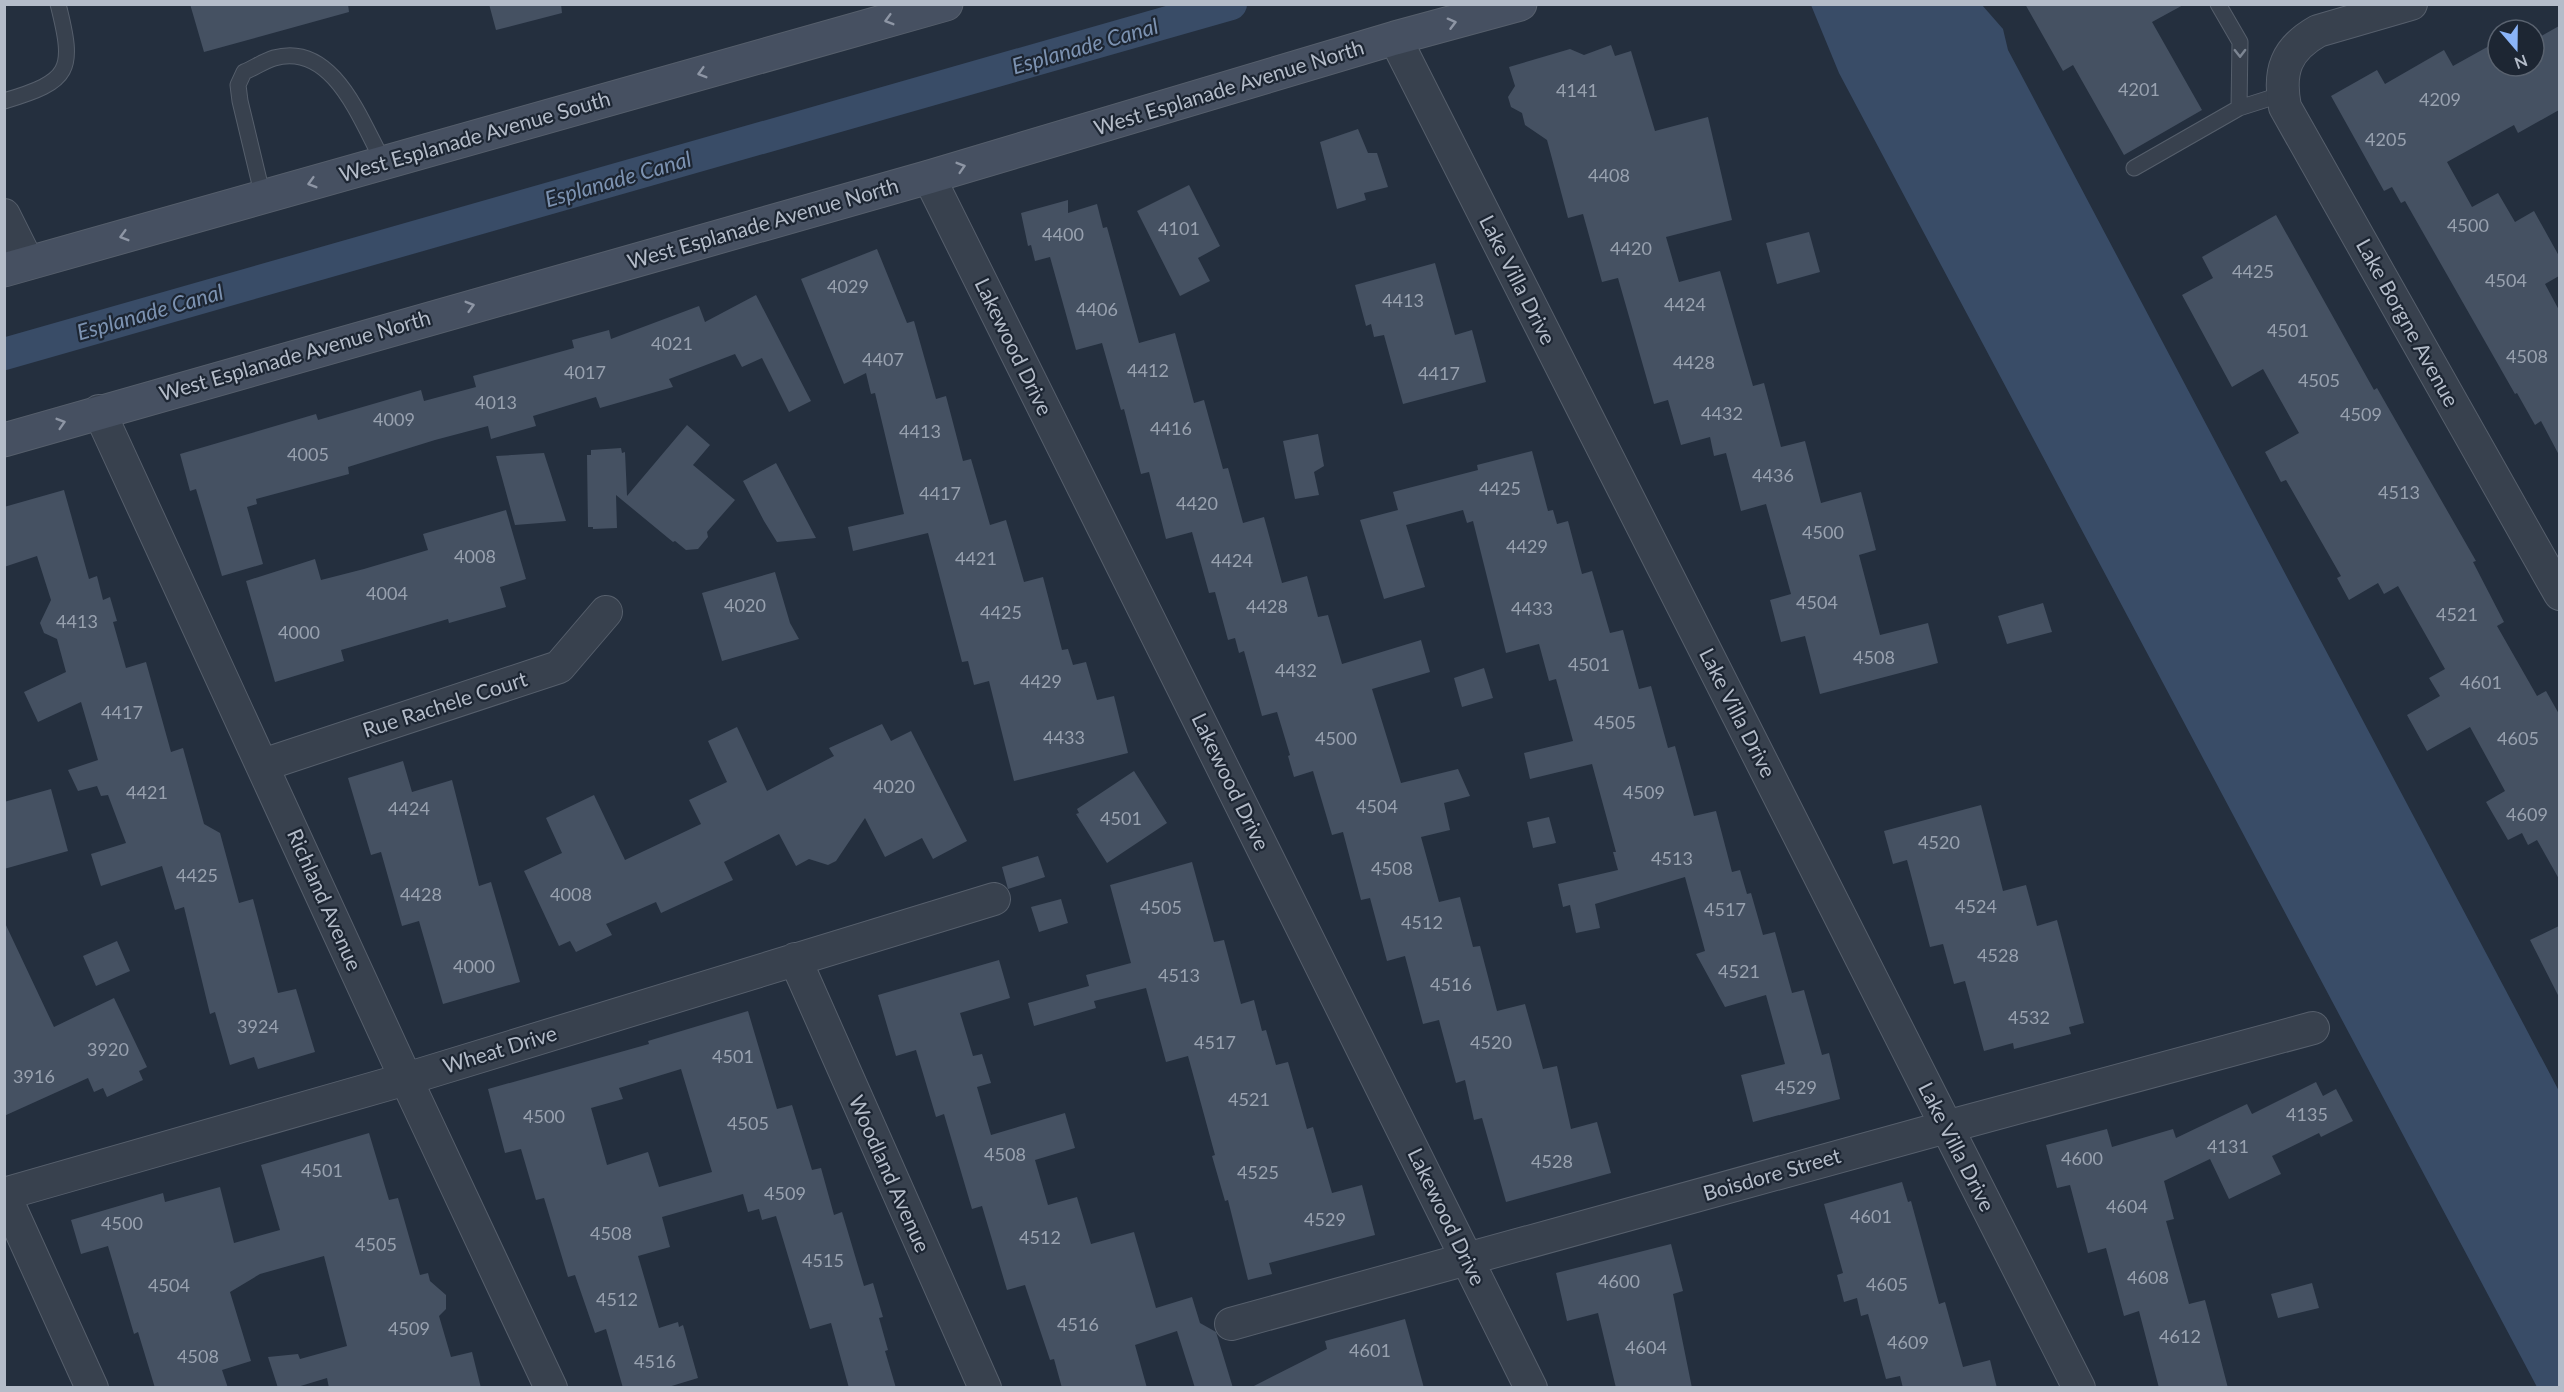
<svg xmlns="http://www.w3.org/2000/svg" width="2564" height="1392" font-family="Lato,sans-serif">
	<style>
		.water { fill: #394c67 }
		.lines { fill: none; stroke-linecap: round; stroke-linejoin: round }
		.canal { stroke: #394c67; stroke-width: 32 }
		.building { fill: #455162; fill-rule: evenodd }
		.lane-casing { stroke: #565f6c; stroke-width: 17 }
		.street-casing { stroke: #565f6c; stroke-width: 34 }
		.secondary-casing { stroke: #565f6c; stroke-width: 35 }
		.lane { stroke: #38414e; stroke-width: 15 }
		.street { stroke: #38414e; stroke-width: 32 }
		.secondary { stroke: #465061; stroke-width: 33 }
		.oneway { stroke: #8e96a5 }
		.oneway2 { stroke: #7c8592 }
		.labels { text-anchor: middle; stroke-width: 4.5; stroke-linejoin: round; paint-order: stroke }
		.number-label { font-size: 18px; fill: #98a1af }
		.street-label { font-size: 21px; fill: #b4bcc9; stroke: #1d2633 }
		.water-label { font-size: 22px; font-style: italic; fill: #7c92b1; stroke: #1d2633 }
	</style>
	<rect width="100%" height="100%" fill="#242f3e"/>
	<path class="water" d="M1811,5h171l21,24 5,21 551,1041v296h-22l-698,-1314z"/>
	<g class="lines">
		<path class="canal" d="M4,354l1227,-350"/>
	</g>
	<path class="building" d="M190,4h158l1,8 -145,40z
		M489,4h72l1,9 -66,17z
		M2025,4h160l-33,18 50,88 -78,45 -51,-90 -10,6z
		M2559,26v84l-41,23 -4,-8 -67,37 25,45 26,-14 17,29 19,-11 25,45v20l-14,8 14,26v145l-18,-34 -6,4 -18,-32 -2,1 -110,-193 -4,2 -9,-16 -8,4 -53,-95 46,-26 8,14 59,-34 9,16 45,-25v25h36v-26z
		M1611,45l4,11 16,-5 24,80 53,-14 24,103 -66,17 13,45 41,-11 33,115 11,-3 17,64 24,-6 16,62 40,-11 15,58 -17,5 21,80 48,-12 10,40 -118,31 -15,-58 -24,6 -11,-42 21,-6 -25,-90 -25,7 -15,-58 -12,3 -4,-19 -29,8 -13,-45 -14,4 -36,-126 -16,4 -19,-68 -15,4 -21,-78 -22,-15 -3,-12 -11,-6 -3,-10 7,-11 -6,-19 61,-18 14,6z
		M1358,129l10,24h9l11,34 -24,6 2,7 -29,9 -17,-67z
		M1189,185l31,61 -22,12 12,23 -30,15 -43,-85z
		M1068,200v13l29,-9 6,24 4,-1 32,116 36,-10 19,70 10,-3 19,69 5,-1 15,55 21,-6 18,66 25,-7 11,41 10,-2 14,49 79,-24 9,32 -58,17 29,94 57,-14 12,27 -26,7 6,27 -29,7 18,65 21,-5 13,50 7,-1 17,65 28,-7 18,65 14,-3 14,63 26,-7 14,51 -105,29 -24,-84 -8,2 -9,-40 -9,3 -17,-63 -16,4 -18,-68 -18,5 -17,-63 -9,2 -18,-68 -11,3 -19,-64 -19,6 -6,-21 2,-1 -13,-43 -15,4 -18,-65 -5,2 -4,-15 -7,2 -13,-48 -6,1 -17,-61 -26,7 -17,-67 -8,2 -17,-65 -3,1 -19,-67 -26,7 -26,-93 -15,4 -4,-16 -3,1 -7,-33z
		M2276,215l98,175 3,-2 99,173 -3,1 31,60 -7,4 40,70 9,-5 13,23v165l-22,-39 -9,5 -6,-12 -14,7 -22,-38 19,-11 -35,-64 -43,24 -20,-36 33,-19 -11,-18 16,-9 -47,-83 -14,8 -6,-11 -29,17 -12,-22 4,-2 -55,-96 -5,2 -16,-30 34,-19 -36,-64 -31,18 -50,-92 31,-17 -11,-21z
		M1809,232l11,40 -43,12 -11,-41z
		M877,249l30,74 7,-2 22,78 10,-3 17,65 8,-2 19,66 16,-5 18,62 19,-5 19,73 6,-1 5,16 13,-3 11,38 17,-4 14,57 -114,28 -25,-100 -15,4 -6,-24 -6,1 -34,-129 -75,18 -5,-24 56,-13 -29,-121 -4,1 -5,-21 -22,11 -43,-105z
		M1435,263l20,72 17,-5 14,52 -83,22 -19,-69 -10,2 -3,-13 -5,2 -11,-41z
		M756,295l55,106 -22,11 -27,-54 -20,9 -7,-13 -66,25 4,8 -73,21 -4,-11 -63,19 3,10 -45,13 -3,-13 -53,14 -87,27 1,7 -93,25 1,5 -10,3 16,57 -41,12 -26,-87 -6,2 -10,-37 136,-40 2,6 103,-30 3,11 52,-14 -3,-11 101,-28 -2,-8 37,-10 2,9 88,-33 6,16z
		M687,425l23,20 -17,20 42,35 -28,32 1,5 -10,12 -12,1 -11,-9 -2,1 -57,-47 1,33 -24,1v-2h-5l-1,-72h4v-5l30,-2 1,5 3,-1 2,44z
		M1318,434l6,32 -10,6 5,23 -24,4 -12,-58z
		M1532,451l16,60 5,-1 4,14 11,-3 14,53 10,-3 18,62 13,-3 16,59 12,-3 17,62 7,-2 19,70 22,-5 16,61 8,-2 7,24 4,-1 12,42 12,-3 17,61 12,-3 18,65 7,-2 11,46 -87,23 -12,-47 44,-11 -19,-69 -41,12 -29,-53 9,-3 -20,-74 -90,27 5,24 -24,5 -6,-28 -7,2 -5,-23 60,-14 -5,-18h3l-24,-88 -62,15 -6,-26 49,-12 -17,-62 -7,2 -10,-37 -33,9 -33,-132 -6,2 -4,-13 -57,15 19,62 -41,12 -24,-79 38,-10 -5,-18 85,-22 -1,-5z
		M544,453l22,68 -51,4 -19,-69z
		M776,463l31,58 9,17 -39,4 -13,-21 -21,-40z
		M64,490l25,89 8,-3 6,24 7,-3 7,24 -4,1 13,46 20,-6 25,90 12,-4 21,76 16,9 19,70 14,-4 25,94 18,-4 19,63 -57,17 -4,-12 -24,8 -15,-53 -5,2 -26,-107 -9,3 -13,-44 -61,20 -10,-32 35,-11 -18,-48 -7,1 -4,-10 -19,5 -10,-21 30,-10 -17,-58 -43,20 -14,-30 42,-20 -9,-33 -13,-6 -4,-10 11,-23 -14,-44 -33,11v-60z
		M506,510l20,69 -26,8 6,20 -57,16 -1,-4 -107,31 3,11 -69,21 -29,-101 69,-22 6,21 43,-11 64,-19 -5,-16z
		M775,572l15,51 9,16 -77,22 -20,-68z
		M2043,603l9,29 -45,12 -9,-28z
		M1484,668l9,30 -31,9 -8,-29z
		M882,724l9,17 20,-10 56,110 -34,18 -11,-21 -37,19 -20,-39 -29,43 -8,4 -19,-6 -13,7 -17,-32 -55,28 9,18 -72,33 -5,-11 -50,22 6,11 -36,17 -6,-11 -11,5 -35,-75 38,-18 -16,-35 48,-23 31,65 76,-36 -12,-24 38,-18 -19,-41 29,-14 30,64 67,-35 -5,-8z
		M403,761l9,31 40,-12 27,106 12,-4 29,100 -77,22 -24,-83 -17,5 -21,-74 -10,3 -23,-77z
		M1134,771l33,52 -60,40 -31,-49 3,-1 -2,-4z
		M51,789l17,62 -64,18v-67z
		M1981,805l22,86 23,-6 11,41 20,-6 27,103 -15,4 2,7 -57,15 -1,-6 -29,8 -19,-70 -11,3 -11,-40 -13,3 -23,-87 -14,4 -9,-33z
		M1549,817l7,26 -23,5 -6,-26z
		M1038,856l7,21 -37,12 -6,-22z
		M1192,862l22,80 10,-2 17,64 13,-4 8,31 4,-1 10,35 12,-3 19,67 6,-2 19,66 30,-8 13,50 -106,28 3,11 -24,6 -20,-80 -3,1 -13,-45 3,-1 -27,-99 -22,6 -20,-74 -52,13 2,7 -62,18 -6,-23 61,-17 -3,-11 45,-12 -21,-78z
		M1061,899l7,24 -29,9 -8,-25z
		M4,921l50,106 60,-29 33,69 -8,4 4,9 -36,17 -4,-9 -9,4 -6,-14 -84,38z
		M2559,926v71l-29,-57z
		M117,941l13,30 -34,15 -13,-30z
		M999,960l11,38 -50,15 13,43 9,-2 9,29 -14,4 14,48 74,-22 10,35 -40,12 13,45 29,-8 14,47 43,-12 22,76 36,-11 8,26 16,9 17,56h-38l-18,-57 -42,14 12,43h-85l-8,-29 -4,1 -25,-75 -18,5 -25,-84 -10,3 -28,-95 -8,3 -20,-67 -20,6 -18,-61z
		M748,1011l29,98 15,-4 20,65 9,-2 13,47 8,-3 22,74 9,-3 10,34 -4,1 9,32 -3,1 11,37h-47l-18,-65 -21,6 -34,-113 -14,4 -3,-11 -11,3 -5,-18 -81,23 8,30 -32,9 21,72 19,-6 1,5 4,-2 15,53 -33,10h-42l-17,-59 -11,4 -20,-58 -7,2 -24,-79 -8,2 -15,-51 -16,4 -17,-64 161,-45 -1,-3zM681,1069l31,103 -53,15 -11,-35 -41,13 -16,-57 32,-9 -4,-11z
		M2316,1082l7,14 13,-7 17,32 -32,16 -2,-4 -47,23 9,18 -52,25 -19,-40 -46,22 10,38 -8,2 23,83 16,-4 23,88h-69l-20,-77 -15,5 -18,-68 -18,5 -18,-68 -13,3 -11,-43 61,-16 5,18 61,-18 3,9 71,-34 5,10z
		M369,1133l20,67 9,-2 22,77 8,-2 2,8 16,14v14l-7,7 12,41 21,-5 9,36h-152l-2,-10 -33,10h-16l-10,-31 30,-3 2,5 47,-13 -23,-90 -64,18 -30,18 21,69 -29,9 6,18h-73l-17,-56 -4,2 -26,-88 -27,8 -10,-34 92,-27 2,9 55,-15 14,56 46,-13 -19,-65z
		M1902,1182l6,20 3,-1 28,103 6,-2 18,65 27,-7 7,28h-94l-3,-12 -14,3 -18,-65 -7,2 -4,-18 -13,4 -7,-27 6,-2 -19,-69z
		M1671,1244l12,47 -10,3 19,94h-76l-18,-75 -31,8 -11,-48z
		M2312,1283l7,25 -41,10 -7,-24z
		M1405,1319l19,69h-174l77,-39 -2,-8z"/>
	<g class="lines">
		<g class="lane-casing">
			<path id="lane" d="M2218,4l22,38 -1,66
				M4,101c67,-20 71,-30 54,-97
				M2134,168l105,-60 44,-14
				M263,197l-23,-96 -2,-16 6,-13c10,-4 20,-11 30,-14 60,-17 87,64 110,105"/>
		</g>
		<g class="street-casing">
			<path id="street" d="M2411,4l-93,27c-32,18 -40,40 -33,76l275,487
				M1395,38l684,1350
				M929,177l602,1211
				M4,215l24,48
				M99,411l307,668 145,309
				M263,765l296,-98 47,-55
				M795,959l190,429
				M4,1194l402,-115 588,-180
				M4,1194l88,194
				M1231,1324l715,-197 367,-99"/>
		</g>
		<g class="secondary-casing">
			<path id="secondary" d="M4,270l942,-266
				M4,440l925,-263 466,-139 125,-34"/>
		</g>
		<use href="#lane" class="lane"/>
		<use href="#street" class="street"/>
		<use href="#secondary" class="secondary"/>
	</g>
	<defs><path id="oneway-chevron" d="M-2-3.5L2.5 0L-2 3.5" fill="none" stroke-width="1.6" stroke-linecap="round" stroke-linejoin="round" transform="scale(1.5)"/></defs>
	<g class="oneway">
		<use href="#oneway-chevron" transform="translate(889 20) rotate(164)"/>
		<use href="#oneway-chevron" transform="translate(1452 23) rotate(-15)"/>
		<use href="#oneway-chevron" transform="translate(702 73) rotate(164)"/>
		<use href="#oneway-chevron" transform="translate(961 167) rotate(-17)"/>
		<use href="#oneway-chevron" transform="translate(312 183) rotate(164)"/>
		<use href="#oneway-chevron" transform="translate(124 236) rotate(164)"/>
		<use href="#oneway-chevron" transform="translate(470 306) rotate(-16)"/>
		<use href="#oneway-chevron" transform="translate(61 423) rotate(-17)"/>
	</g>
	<use class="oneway2" href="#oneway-chevron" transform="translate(2240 53) rotate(89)"/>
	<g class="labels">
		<g class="number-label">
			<text x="2139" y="96">4201</text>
			<text x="1577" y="97">4141</text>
			<text x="2440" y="106">4209</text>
			<text x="2386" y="146">4205</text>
			<text x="1609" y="182">4408</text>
			<text x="2468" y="232">4500</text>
			<text x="1179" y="235">4101</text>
			<text x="1063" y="241">4400</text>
			<text x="1631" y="255">4420</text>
			<text x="2253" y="278">4425</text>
			<text x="2506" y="287">4504</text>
			<text x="848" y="293">4029</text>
			<text x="1403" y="307">4413</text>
			<text x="1685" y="311">4424</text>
			<text x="1097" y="316">4406</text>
			<text x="2288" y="337">4501</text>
			<text x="672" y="350">4021</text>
			<text x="2527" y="363">4508</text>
			<text x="883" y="366">4407</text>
			<text x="1694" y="369">4428</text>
			<text x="1148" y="377">4412</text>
			<text x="585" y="379">4017</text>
			<text x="1439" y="380">4417</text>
			<text x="2319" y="387">4505</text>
			<text x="496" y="409">4013</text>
			<text x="1722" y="420">4432</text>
			<text x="2361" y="421">4509</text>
			<text x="394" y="426">4009</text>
			<text x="1171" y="435">4416</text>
			<text x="920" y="438">4413</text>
			<text x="308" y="461">4005</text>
			<text x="1773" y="482">4436</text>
			<text x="1500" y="495">4425</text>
			<text x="2399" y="499">4513</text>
			<text x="940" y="500">4417</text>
			<text x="1197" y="510">4420</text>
			<text x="1823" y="539">4500</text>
			<text x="1527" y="553">4429</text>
			<text x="475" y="563">4008</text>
			<text x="976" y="565">4421</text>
			<text x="1232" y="567">4424</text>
			<text x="387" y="600">4004</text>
			<text x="1817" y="609">4504</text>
			<text x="745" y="612">4020</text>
			<text x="1267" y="613">4428</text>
			<text x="1532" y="615">4433</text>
			<text x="1001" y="619">4425</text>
			<text x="2457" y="621">4521</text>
			<text x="77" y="628">4413</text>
			<text x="299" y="639">4000</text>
			<text x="1874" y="664">4508</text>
			<text x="1589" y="671">4501</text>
			<text x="1296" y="677">4432</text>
			<text x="1041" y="688">4429</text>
			<text x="2481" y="689">4601</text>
			<text x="122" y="719">4417</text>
			<text x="1615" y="729">4505</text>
			<text x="1064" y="744">4433</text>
			<text x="1336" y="745">4500</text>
			<text x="2518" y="745">4605</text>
			<text x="894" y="793">4020</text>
			<text x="147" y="799">4421</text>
			<text x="1644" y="799">4509</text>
			<text x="1377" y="813">4504</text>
			<text x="409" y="815">4424</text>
			<text x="2527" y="821">4609</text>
			<text x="1121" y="825">4501</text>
			<text x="1939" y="849">4520</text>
			<text x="1672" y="865">4513</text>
			<text x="1392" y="875">4508</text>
			<text x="197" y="882">4425</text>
			<text x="421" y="901">4428</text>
			<text x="571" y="901">4008</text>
			<text x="1976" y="913">4524</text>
			<text x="1161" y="914">4505</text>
			<text x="1725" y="916">4517</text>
			<text x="1422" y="929">4512</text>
			<text x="1998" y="962">4528</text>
			<text x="474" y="973">4000</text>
			<text x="1739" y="978">4521</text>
			<text x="1179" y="982">4513</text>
			<text x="1451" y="991">4516</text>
			<text x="2029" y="1024">4532</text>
			<text x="258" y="1033">3924</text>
			<text x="1215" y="1049">4517</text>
			<text x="1491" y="1049">4520</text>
			<text x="108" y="1056">3920</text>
			<text x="733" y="1063">4501</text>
			<text x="34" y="1083">3916</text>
			<text x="1796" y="1094">4529</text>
			<text x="1249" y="1106">4521</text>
			<text x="2307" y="1121">4135</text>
			<text x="544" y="1123">4500</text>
			<text x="748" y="1130">4505</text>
			<text x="2228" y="1153">4131</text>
			<text x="1005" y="1161">4508</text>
			<text x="2082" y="1165">4600</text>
			<text x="1552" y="1168">4528</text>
			<text x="322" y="1177">4501</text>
			<text x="1258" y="1179">4525</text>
			<text x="785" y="1200">4509</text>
			<text x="2127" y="1213">4604</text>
			<text x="1871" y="1223">4601</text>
			<text x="1325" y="1226">4529</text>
			<text x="122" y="1230">4500</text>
			<text x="611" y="1240">4508</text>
			<text x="1040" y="1244">4512</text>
			<text x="376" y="1251">4505</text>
			<text x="823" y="1267">4515</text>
			<text x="2148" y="1284">4608</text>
			<text x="1619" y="1288">4600</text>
			<text x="1887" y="1291">4605</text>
			<text x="169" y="1292">4504</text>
			<text x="617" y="1306">4512</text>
			<text x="1078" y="1331">4516</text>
			<text x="409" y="1335">4509</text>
			<text x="2180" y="1343">4612</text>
			<text x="1908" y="1349">4609</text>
			<text x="1646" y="1354">4604</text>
			<text x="1370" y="1357">4601</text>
			<text x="198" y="1363">4508</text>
			<text x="655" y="1368">4516</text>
		</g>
		<g class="street-label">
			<text transform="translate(1229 88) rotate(-17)" y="7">West Esplanade Avenue North</text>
			<text transform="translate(475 137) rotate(-16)" y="7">West Esplanade Avenue South</text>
			<text transform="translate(763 224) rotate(-16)" y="7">West Esplanade Avenue North</text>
			<text transform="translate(1517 280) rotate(63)" y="7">Lake Villa Drive</text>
			<text transform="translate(2407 323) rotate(61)" y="7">Lake Borgne Avenue</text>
			<text transform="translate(1013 347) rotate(64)" y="7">Lakewood Drive</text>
			<text transform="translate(295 356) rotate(-16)" y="7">West Esplanade Avenue North</text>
			<text transform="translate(445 705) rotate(-18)" y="7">Rue Rachele Court</text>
			<text transform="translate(1737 713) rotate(63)" y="7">Lake Villa Drive</text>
			<text transform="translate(1230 782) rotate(64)" y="7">Lakewood Drive</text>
			<text transform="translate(324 900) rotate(66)" y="7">Richland Avenue</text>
			<text transform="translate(500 1050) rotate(-17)" y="7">Wheat Drive</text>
			<text transform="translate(1956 1147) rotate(63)" y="7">Lake Villa Drive</text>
			<text transform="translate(889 1174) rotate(66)" y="7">Woodland Avenue</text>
			<text transform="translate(1772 1175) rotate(-16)" y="7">Boisdore Street</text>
			<text transform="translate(1446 1217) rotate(64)" y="7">Lakewood Drive</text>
		</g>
		<g class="water-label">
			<text transform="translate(1085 46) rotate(-16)" y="8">Esplanade Canal</text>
			<text transform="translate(618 179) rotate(-16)" y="8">Esplanade Canal</text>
			<text transform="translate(150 312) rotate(-16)" y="8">Esplanade Canal</text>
		</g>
	</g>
	<rect width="2564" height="1392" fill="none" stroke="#b4bcc9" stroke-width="12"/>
	<g transform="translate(2516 48) rotate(160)"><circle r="28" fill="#1d2633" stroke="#59626f" stroke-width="1.5"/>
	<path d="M0-4.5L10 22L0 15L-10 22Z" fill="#8ab4f8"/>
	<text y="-9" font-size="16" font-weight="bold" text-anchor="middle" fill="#b4bcc9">N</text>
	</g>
</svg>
